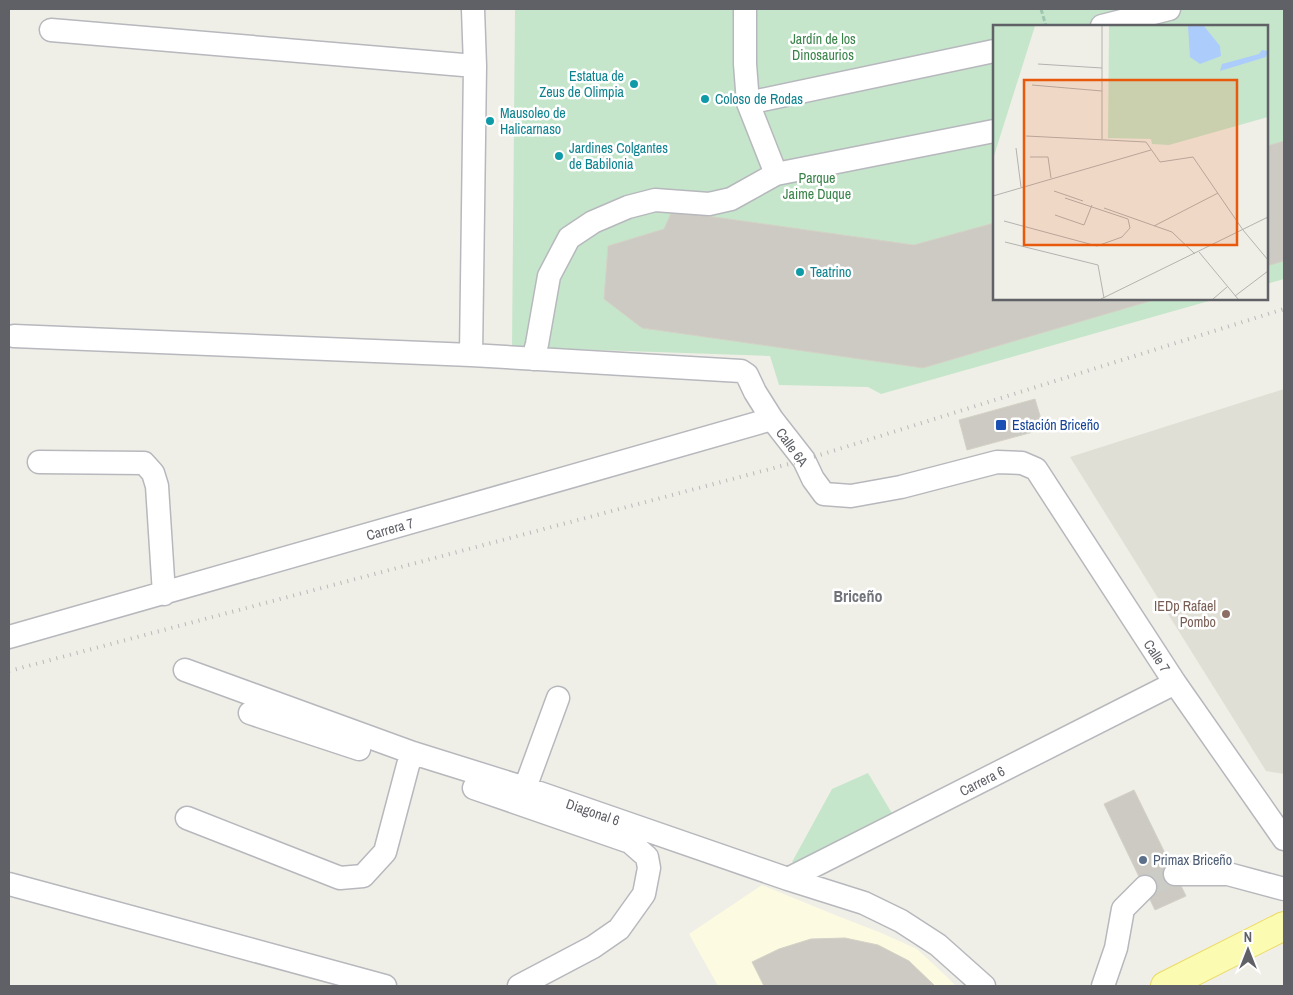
<svg xmlns="http://www.w3.org/2000/svg" width="1293" height="995" font-family="'Archivo Narrow',sans-serif">
	<style>
		.commercial { fill: #fcfae0 }
		.education { fill: #e0dfd5 }
		.green { fill: #c5e6cb }
		.building { fill: #cccac3; stroke: #d4d2c6 }
		.lines { fill: none; stroke-linecap: round; stroke-linejoin: round }
		.minor-tunnel { stroke: #ccccc7; stroke-width: 22; stroke-dasharray: 22 11; stroke-linecap: butt }
		.minor-casing { stroke: #b7b8bd; stroke-width: 25 }
		.major-casing { stroke: #ebdb65; stroke-width: 30 }
		.path { stroke: #9fc6b1; stroke-width: 3; stroke-dasharray: 5 2.5; stroke-linecap: butt }
		.minor { stroke: #fff; stroke-width: 22 }
		.major { stroke: #fbfbb1; stroke-width: 28 }
		.rail { stroke: #b7b8b8; stroke-width: 4; stroke-dasharray: 1 6; stroke-linecap: butt }
		.culture-dot { fill: #0f9aa8; stroke: #fff; stroke-width: 2 }
		.transit-dot { fill: #1a4fb4; stroke: #fff; stroke-width: 2 }
		.education-dot { fill: #8d6e63; stroke: #fff; stroke-width: 2 }
		.service-dot { fill: #5c6f8a; stroke: #fff; stroke-width: 2 }
		.labels { text-anchor: middle; stroke-width: 5; stroke-linejoin: round; paint-order: stroke }
		.park-label { font-size: 14px; fill: #398349; stroke: #fff }
		.culture-label { font-size: 14px; fill: #0d838f; stroke: #fff; text-anchor: start }
		.transit-label { font-size: 14px; fill: #164399; stroke: #fff; text-anchor: start }
		.street-label { font-size: 14px; fill: #5f6167; stroke: #fff }
		.education-label { font-size: 14px; fill: #785e54; stroke: #fff; text-anchor: end }
		.service-label { font-size: 14px; fill: #4e5e75; stroke: #fff; text-anchor: start }
		.quarter-label { font-size: 16px; font-weight: bold; fill: #707379; stroke: #fff }
		.inset-road { fill: none; stroke: #b2b2b0; stroke-width: 1 }
		.view { fill: #e8590c; fill-opacity: 0.15; stroke: #e8590c; stroke-width: 2.5 }
		.inset-edge { fill: none; stroke: #5f6167; stroke-width: 2.5 }
	</style>
	<rect width="100%" height="100%" fill="#f0efe7"/>
	<path class="commercial" d="M762,885l78,32 39,15 38,17 29,27 10,10h-238l-29,-52z"/>
	<path class="education" d="M1284,389v385l-18,-3 -196,-314z"/>
	<path class="green" d="M515,9h769v270l-17,5v-258h-273v273h222l-335,95 -13,-7 -89,-2 -9,-29 -258,-9z
		M868,773l28,47 -92,47 -12,-5 40,-73z"/>
	<path class="building" d="M1284,141v120l-17,5v-120z
		M672,211l242,34 80,-22v76h163l-234,69 -281,-40 -38,-29 4,-53 56,-17z
		M1035,399l9,30 -77,21 -8,-30z
		M1134,790l52,106 -31,14 -51,-106z
		M845,938l33,7 31,16 26,25h-171l-12,-24 27,-13 32,-10z"/>
	<g class="lines">
		<path class="minor-tunnel" d="M1145,887l30,-13"/>
		<g class="minor-casing">
			<path id="minor" d="M745,9v55l3,39 246,-52
				M1102,26l67,-17
				M51,30l424,36
				M748,103l28,71
				M14,336l457,19 270,16 6,4 8,17 17,27 32,41 9,19 11,15 27,2 50,-9 96,-25 25,1 14,6 139,214 109,156
				M471,355l4,-289 -2,-57
				M533,359l4,-15 12,-68 20,-38 24,-16 35,-15 27,-7 54,4 22,-5 45,-25 218,-43
				M39,462l105,1 9,10 4,13 7,108
				M9,637l763,-218
				M185,670l228,83 112,35 263,91 76,24 37,18 37,24 46,41
				M250,713l109,36
				M474,788l156,54 17,15 2,11 -5,26 -25,35 -26,18 -74,39
				M525,788l33,-90
				M187,818l153,60 23,-2 22,-24 23,-87 5,-12
				M1175,874h53l56,15
				M788,879l387,-196
				M9,884l376,102
				M1103,986l13,-38 7,-39 22,-22"/>
		</g>
		<g class="major-casing">
			<path id="major" d="M1165,986l119,-60"/>
		</g>
		<path class="path" d="M1041,9l5,17"/>
		<use href="#minor" class="minor"/>
		<use href="#major" class="major"/>
		<path class="rail" d="M9,671l795,-211 480,-151"/>
	</g>
	<g class="culture-dot">
		<circle cx="634" cy="84" r="5"/>
		<circle cx="705" cy="99" r="5"/>
		<circle cx="490" cy="121" r="5"/>
		<circle cx="559" cy="156" r="5"/>
		<circle cx="800" cy="272" r="5"/>
	</g>
	<rect class="transit-dot" x="995" y="419" width="12" height="12" rx="2.5"/>
	<circle class="education-dot" cx="1226" cy="614" r="5"/>
	<circle class="service-dot" cx="1143" cy="860" r="5"/>
	<g class="labels">
		<g class="park-label">
			<text x="823" y="44">Jardín de los<tspan x="823" dy="16">Dinosaurios</tspan></text>
			<text x="817" y="183">Parque<tspan x="817" dy="16">Jaime Duque</tspan></text>
		</g>
		<g class="culture-label">
			<text x="624" y="81" text-anchor="end">Estatua de<tspan x="624" dy="16">Zeus de Olimpia</tspan></text>
			<text x="715" y="104">Coloso de Rodas</text>
			<text x="500" y="118">Mausoleo de<tspan x="500" dy="16">Halicarnaso</tspan></text>
			<text x="569" y="153">Jardines Colgantes<tspan x="569" dy="16">de Babilonia</tspan></text>
			<text x="810" y="277">Teatrino</text>
		</g>
		<g class="transit-label">
			<text x="1012" y="430">Estación Briceño</text>
		</g>
		<g class="street-label">
			<text transform="translate(792 447) rotate(54)" y="5">Calle 6A</text>
			<text transform="translate(390 529) rotate(-16)" y="5">Carrera 7</text>
			<text transform="translate(1157 656) rotate(57)" y="5">Calle 7</text>
			<text transform="translate(982 781) rotate(-27)" y="5">Carrera 6</text>
			<text transform="translate(593 812) rotate(19)" y="5">Diagonal 6</text>
		</g>
		<g class="education-label">
			<text x="1216" y="611">IEDp Rafael<tspan x="1216" dy="16">Pombo</tspan></text>
		</g>
		<g class="service-label">
			<text x="1153" y="865">Primax Briceño</text>
		</g>
		<g class="quarter-label">
			<text x="858" y="602">Briceño</text>
		</g>
	</g>
	<g transform="translate(993 25)">
		<rect width="275" height="275" fill="#f0efe7"/>
		<path d="M0,1h42l-42,133zM116,1h159v91l-99,28 -17,-1 -1,-5 -43,-1z" fill="#c5e6cb"/>
		<path d="M195,1h16l16,20 1,10 -21,8 -10,-7zM269,25l6,1 -2,6 -46,14 2,-7 37,-10z" fill="#acccfb"/>
		<path class="inset-road" d="M45,39l64,4M39,60l70,6M33,111l120,6 14,20 33,-5 50,73M109,114v-113M23,123l5,39M37,132h18l3,21M61,166l29,10M0,171l158,-46M111,183l68,24 23,22M62,190l29,10 8,-20M11,196l93,25 25,-9 8,-9 -2,-9 -63,-21M161,201l64,-33M250,205l25,30M12,217l93,23 6,33M206,227l39,47M242,271l33,-25M108,274l167,-82M220,274l14,-12"/>
		<path class="view" d="M31,55h213v165h-213z"/>
		<rect width="275" height="275" class="inset-edge"/>
	</g>
	<rect width="1293" height="995" fill="none" stroke="#5f6167" stroke-width="20"/>
	<g transform="translate(1248 950)" stroke="#ffffff" stroke-width="4" paint-order="stroke">
	<path d="M0-4L9 19L0 12L-9 19Z" fill="#5f6167"/>
	<text y="-8" font-size="14" font-weight="bold" text-anchor="middle" fill="#5f6167">N</text>
	</g>
</svg>
